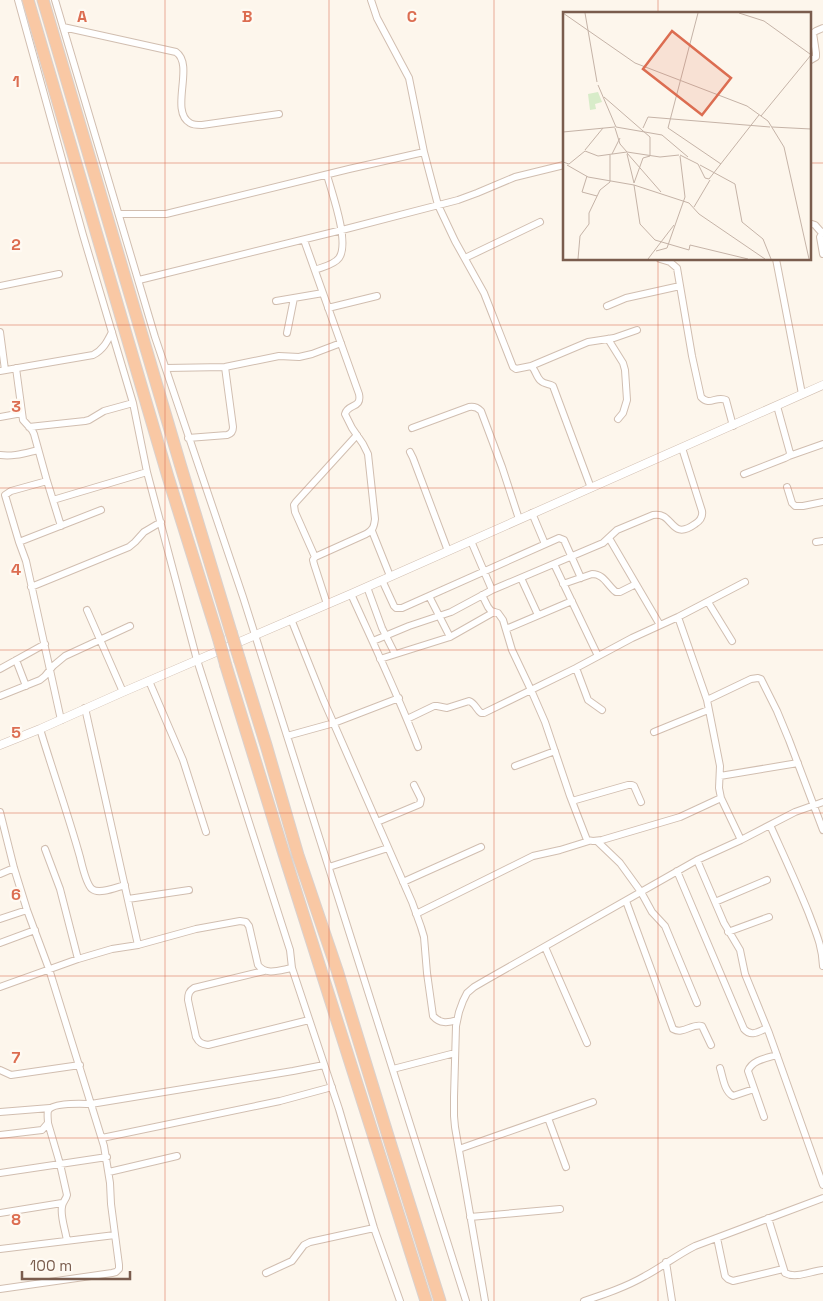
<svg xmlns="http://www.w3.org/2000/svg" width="823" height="1301" font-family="'Space Grotesk',sans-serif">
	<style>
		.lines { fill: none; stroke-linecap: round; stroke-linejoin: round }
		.minor-casing { stroke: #d1beb0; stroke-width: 8 }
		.tertiary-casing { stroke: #d1beb0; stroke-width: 9 }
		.trunk-casing { stroke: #dad1cd; stroke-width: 13 }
		.minor { stroke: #fff; stroke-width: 6 }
		.tertiary { stroke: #fff; stroke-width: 8 }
		.trunk { stroke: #f9c8a4; stroke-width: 11 }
		.trunk-bridge-casing { stroke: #dad1cd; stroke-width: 13; stroke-linecap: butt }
		.trunk-bridge { stroke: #f9c8a4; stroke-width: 11 }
		.grid { fill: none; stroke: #dc6d51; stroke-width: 1; stroke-opacity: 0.55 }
		.inset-road { fill: none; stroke: #c5b3a7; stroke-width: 1 }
		.view { fill: #dc6d51; fill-opacity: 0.15; stroke: #dc6d51; stroke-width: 2.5 }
		.inset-edge { fill: none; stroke: #7a5c4d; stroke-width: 2.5 }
		.grid-label { font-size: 16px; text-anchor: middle; font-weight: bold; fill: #dc6d51; stroke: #fffaf3; stroke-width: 4.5; stroke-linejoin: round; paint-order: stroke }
	</style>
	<rect width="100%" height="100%" fill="#fdf6ec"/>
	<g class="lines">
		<g class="minor-casing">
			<path id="minor" d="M18,0l65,235 50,168 14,69 50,188 93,290 2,18 47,141 35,119 26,73
				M55,0l100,337 88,260 223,704
				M371,0l6,18 32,60 15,74 14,53 17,36 29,52 29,74 3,2 15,-3c5,4 5,11 10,15 3,3 9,3 12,5l38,102
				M63,27l113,25c19,13 -7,59 14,71 3,2 8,2 12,2l77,-11
				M809,61l7,-4v-4l-3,-20 3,-2 7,-3
				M119,214h47l183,-45 75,-17
				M809,223l6,2 7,8
				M823,232l-3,5 3,17
				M304,240l55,154c3,15 -11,9 -14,20l7,14 11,16 5,10 7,65c-1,8 -2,11 -9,15l-51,23 -2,3 1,4 13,40
				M465,258l75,-36
				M660,259l10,3 7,6 15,88 9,41c9,10 15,-2 25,3l7,26
				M776,259l26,135
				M315,270c7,-3 19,-5 24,-12 11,-15 -7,-65 -12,-83
				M139,280l203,-50 116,-30 19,-7 38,-16 49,-12
				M0,286l59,-12
				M276,301l47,-8
				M607,306l19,-8 54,-12
				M328,308l49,-12
				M0,332l5,38
				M287,333l7,-35
				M608,339l15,24 2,7 2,30 -4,13 -5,6
				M531,366l57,-24 26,-4 23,-8
				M16,368l7,52 9,10 2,4 13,47 14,45
				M166,368l59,-1 54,-11 20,1 13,-3 29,-11
				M0,371l93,-16c10,-5 14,-13 19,-23
				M0,417l22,-4
				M29,427l56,-6 4,-1 15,-9 29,-8
				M412,428l57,-21c5,-1 8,0 12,4l21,56 17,52
				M188,438l39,-3c4,-1 6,-4 6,-8l-8,-60
				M410,452l3,6 35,93
				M0,455c13,2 25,-2 38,-5
				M789,456l34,-12
				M744,474l41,-16 4,-2 1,-3 -13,-47
				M47,481l-36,10 -6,4 14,47 7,19 35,159
				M787,487l5,16 3,3h8l20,-4
				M53,500l94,-28
				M532,513l13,31
				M372,531l18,45
				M609,538l51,87
				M471,541l21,49
				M19,542l82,-32
				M816,542l7,-1
				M315,557l-20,-45 -1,-7 2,-3 61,-67
				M554,564l44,92
				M521,578l17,37
				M382,580l12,26 2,2h6l157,-70 5,2 17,38
				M563,584l29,-10c12,0 15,11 24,18h4l16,-8
				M31,587l98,-40 6,-5 9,-10 17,-10
				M367,587l15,41 13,26
				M351,594c23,51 47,101 67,153
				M482,595l6,12 3,4 7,2 5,7 9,30 19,40 14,32 25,74 17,44 6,1 9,-1 78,-23 41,-19
				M429,596l21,41
				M708,602l24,39
				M87,610l36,82
				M678,617l29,83 13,66 -1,22 2,10 20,42
				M291,619l32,80 89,203 9,25 3,10 3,36 6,43c7,8 15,7 24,4
				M506,629l66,-28
				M373,641l36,-15 42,-14 41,-22 111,-47 14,-13 36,-15c21,-4 17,27 42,9 5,-3 8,-7 7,-13l-20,-63
				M380,659l70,-22 44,-25
				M16,660l10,26
				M576,668l12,32 14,10
				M0,669l45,-25
				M149,681l34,79 23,72
				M0,696l40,-16 5,-4 8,-10 12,-10 65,-30
				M707,700l44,-21 7,-1 3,1 16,32 12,29 34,90
				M85,708l53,237
				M407,719l27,-13h3l10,2 22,-7c6,2 7,8 12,12h3l92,-45 56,-30 46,-21 67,-35
				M40,729c13,43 28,85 40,128 2,8 6,27 12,32 7,6 25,-2 33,-4
				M654,732l54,-22
				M287,736l47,-13 65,-25
				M515,766l40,-15
				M720,776l78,-13
				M572,801l56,-16h4l2,1 7,16
				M0,812l14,56 13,42 22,59 55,177 6,37 1,21 8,61v4l-3,3 -4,1 -112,16
				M377,822l43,-18 1,-5 -7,-14
				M770,825c13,29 27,59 39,89 7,19 13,31 14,52
				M597,841l23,22 21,29 11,20 13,14 32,77
				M45,849l15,40 18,70
				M697,860l27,63 16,27 5,24 24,59 54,152
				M329,867l59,-19
				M677,871l67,158c7,8 14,3 23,-1
				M0,874l14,-6
				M403,882l78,-35
				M128,899l61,-9
				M626,901l47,128c10,6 19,-6 29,-3l9,19
				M715,902l52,-22
				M416,914l117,-58 27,-6 29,-9
				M0,919l27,-9
				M728,932l41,-15
				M0,943l35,-13
				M545,947l42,96
				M264,971l-70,17c-5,3 -6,6 -6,12l8,37c3,6 6,7 12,8l101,-25
				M0,987l78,-28 34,-10 26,-4 58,-16 44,-8 6,1 3,4 9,39c8,11 22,5 34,3
				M720,1068c3,9 4,23 13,28l21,-7
				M393,1069l62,-16
				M0,1070l11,5 69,-10
				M0,1112l50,-4
				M764,1117l-16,-46c4,-11 19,-13 29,-16
				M548,1118l18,49
				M48,1123l12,41 7,31c-1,5 -5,7 -5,12 -2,9 4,25 5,34
				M0,1135l42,-5 6,-7c0,-3 -1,-9 0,-12 4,-9 34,-7 43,-7l202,-33 31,-6
				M102,1138l178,-37 52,-14
				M459,1149l134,-47
				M109,1172l68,-16
				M0,1173l107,-16
				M0,1213l62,-10
				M470,1217l90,-8
				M768,1218l17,55c11,6 26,-2 38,-3
				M717,1238l8,38 3,3 5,2 50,-12
				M0,1249l115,-14
				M666,1262l6,39
				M266,1273l26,-12 12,-16 6,-3 64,-14
				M485,1301l-30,-174 -1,-11v-19l2,-71 3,-14 4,-11 4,-8 7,-6 12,-7 211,-120 44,-20 54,-28 28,-10
				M584,1301c21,-7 42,-14 61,-25 17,-9 32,-21 50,-30l128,-48"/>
		</g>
		<g class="tertiary-casing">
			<path id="tertiary" d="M0,745l40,-16 83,-37 228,-98 472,-209"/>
		</g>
		<g class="trunk-casing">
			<path id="trunk" d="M28,0l140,477 50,160
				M43,0l138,467 50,165
				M240,661l26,84 32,110 39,115 51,166 52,165
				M226,666l58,188 142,447"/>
		</g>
		<use href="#minor" class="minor"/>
		<use href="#tertiary" class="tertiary"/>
		<use href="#trunk" class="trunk"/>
		<g class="trunk-bridge-casing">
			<path id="trunk-bridge" d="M231,632l9,29
				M218,637l8,29"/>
		</g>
		<use href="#trunk-bridge" class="trunk-bridge"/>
	</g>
	<path class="grid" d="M165,0v1301M329,0v1301M494,0v1301M658,0v14M0,163h564M809,163h14M658,259v1042M0,325h823M0,488h823M0,650h823M0,813h823M0,976h823M0,1138h823"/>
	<g transform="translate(563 12)">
		<rect width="248" height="248" fill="#fdf6ec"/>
		<path d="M35,80l4,10 -7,2 1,5 -6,1 -2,-16z" fill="#d8ecc9"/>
		<path class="inset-road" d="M0,1l72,50 112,43 21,15 16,26 25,112M22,1l12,69M135,1l-30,115 53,36M176,1l25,8 46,33M35,73l18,42M41,85l46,40v19l-7,2 -9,25M198,104l50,-61M53,115l46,8 26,22M209,115l39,2M52,116l5,16 7,8M80,116l5,-11 122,10M0,120l52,-5M22,138l18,-22M64,140l33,5 19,-2M64,141l34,39M49,142l8,-16M64,142l7,29M117,143l18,9 7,14 4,1 50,-64M0,150l6,2 16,-13 13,5 29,-4M4,153l21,12 46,8M137,153l35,19 7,38 21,17 8,20M24,164l-5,16 15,4M71,173l6,39 15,16 34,10 1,-5 58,14M71,173l55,18 10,11 66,45M131,195l16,-27M93,239l11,-3 18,-51 -5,-41M15,247l2,-23 9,-12v-11l11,-23 10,-8v-27M85,247l26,-34"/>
		<path class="view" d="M109,19l59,47 -29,37 -59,-46z"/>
		<rect width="248" height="248" class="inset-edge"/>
	</g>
	<g class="grid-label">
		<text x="82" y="22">A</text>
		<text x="247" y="22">B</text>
		<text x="412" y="22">C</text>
		<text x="16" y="87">1</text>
		<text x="16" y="250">2</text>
		<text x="16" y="412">3</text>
		<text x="16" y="575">4</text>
		<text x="16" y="738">5</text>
		<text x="16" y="900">6</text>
		<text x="16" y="1063">7</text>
		<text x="16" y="1225">8</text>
	</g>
	<path d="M22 1271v8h108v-8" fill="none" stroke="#7a5c4d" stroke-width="2.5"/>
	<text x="30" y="1271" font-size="15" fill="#7a5c4d" stroke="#fffaf3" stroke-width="4" paint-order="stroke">100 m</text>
</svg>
